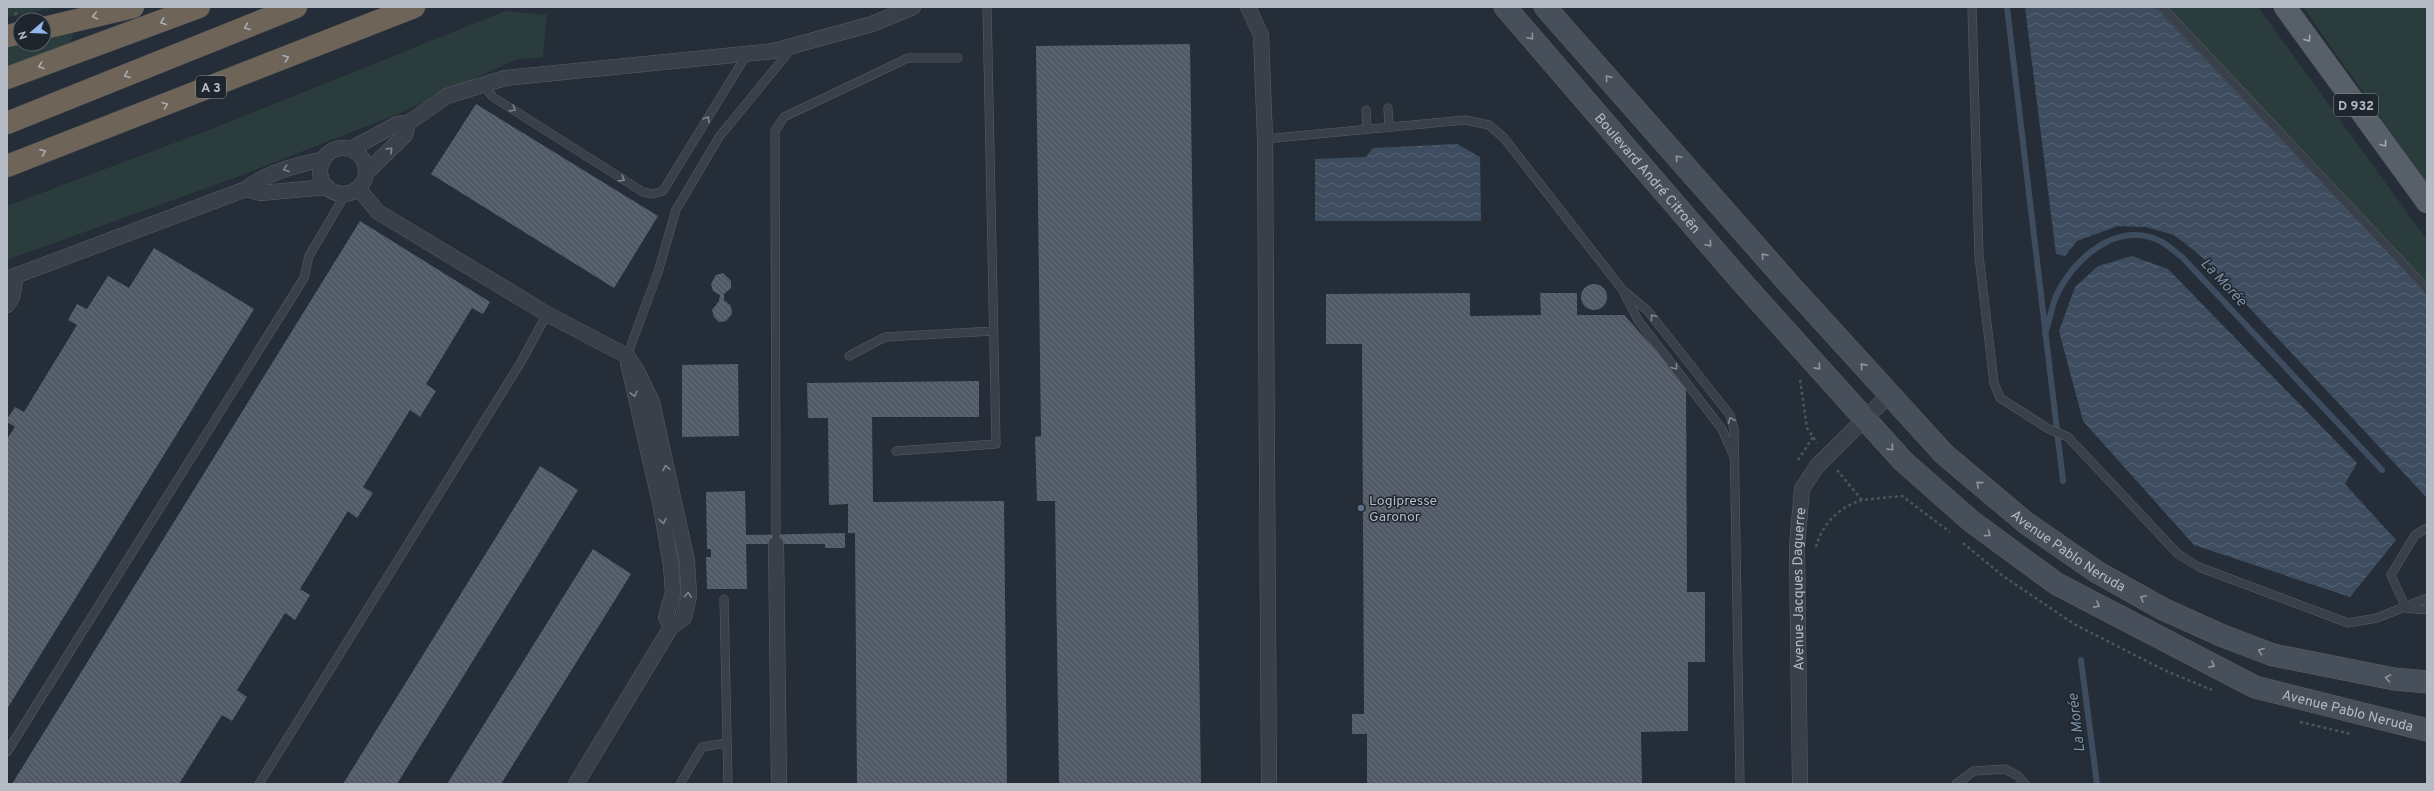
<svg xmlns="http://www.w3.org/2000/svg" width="2434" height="791" font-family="Overpass,sans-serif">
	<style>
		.grass { fill: #2a3c3b }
		.forest { fill: url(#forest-firs) }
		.water { fill: url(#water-waves) }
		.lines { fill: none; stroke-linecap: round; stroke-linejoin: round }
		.stream { stroke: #3d4d5f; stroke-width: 6 }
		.building { fill: url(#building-back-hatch) }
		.lane-casing { stroke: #575e66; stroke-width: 9 }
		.street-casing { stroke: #575e66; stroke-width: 16 }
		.secondary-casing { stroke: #575e66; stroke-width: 23 }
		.primary-casing { stroke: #424951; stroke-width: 23 }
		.highway-casing { stroke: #444b53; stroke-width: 23 }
		.path { stroke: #475758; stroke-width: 2.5; stroke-dasharray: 3 3; stroke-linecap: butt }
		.lane { stroke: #394049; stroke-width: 8 }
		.street { stroke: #394049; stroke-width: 15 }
		.secondary { stroke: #474f5b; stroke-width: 22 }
		.primary { stroke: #575f68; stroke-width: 22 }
		.highway { stroke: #6e6457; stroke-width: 22 }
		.oneway { stroke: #aaaeb4 }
		.oneway2 { stroke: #8e959f }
		.oneway3 { stroke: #a1a9b2 }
		.oneway4 { stroke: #7d848d }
		.service-dot { fill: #5c6f8a; stroke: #1e252d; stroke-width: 1.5 }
		.labels { text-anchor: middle; stroke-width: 3; stroke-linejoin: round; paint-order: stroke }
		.shield { fill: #1e252d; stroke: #878e97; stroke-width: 1 }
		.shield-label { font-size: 13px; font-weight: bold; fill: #b4bbc4 }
		.street-label { font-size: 14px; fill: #b4bbc4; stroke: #1e252d }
		.poi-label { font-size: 14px; fill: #b4bbc4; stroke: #1e252d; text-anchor: start }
		.water-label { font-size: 15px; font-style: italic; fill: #788da4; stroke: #1e252d }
	</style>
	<defs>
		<pattern id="forest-firs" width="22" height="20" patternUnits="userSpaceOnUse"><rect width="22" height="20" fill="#2a3c3b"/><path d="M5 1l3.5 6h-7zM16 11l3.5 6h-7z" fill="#465656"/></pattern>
		<pattern id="water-waves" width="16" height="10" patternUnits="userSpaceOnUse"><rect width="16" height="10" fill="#3d4d5f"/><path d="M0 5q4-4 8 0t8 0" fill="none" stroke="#576574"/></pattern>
		<pattern id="building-back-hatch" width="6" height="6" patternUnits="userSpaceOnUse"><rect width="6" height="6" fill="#515a66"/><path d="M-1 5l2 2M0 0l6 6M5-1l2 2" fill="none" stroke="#68707a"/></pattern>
	</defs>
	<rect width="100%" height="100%" fill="#252e38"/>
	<path class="grass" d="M2155,7h103l169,233v55z
		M2303,7h124v176z
		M505,11l42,4 -4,42 -28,3 -117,54 -164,64 -227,82v-54l207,-78z
		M75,29l-6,17 -62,24v-23l13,-3h24v-7z"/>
	<path class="forest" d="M7,7h51l-51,10z"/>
	<path class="water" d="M2025,7h130l272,288v203l-226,-242 -27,-21 -28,-8 -28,-1 -41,15 -12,15 -9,-2z
		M1457,144l23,13 1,64h-166v-62l51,-2 7,-9z
		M2132,256l36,13 189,194 -12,21 51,56 -46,57 -156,-52 -111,-124 -24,-90 16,-44 23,-21z"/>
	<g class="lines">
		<path class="stream" d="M2007,7l56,474
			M2045,334c4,-11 6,-24 10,-35 16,-39 63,-81 107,-57 7,4 13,10 20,15l200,213
			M2081,660l16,124"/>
	</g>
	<path class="building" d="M1190,44l11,740h-142l-4,-283h-18l-2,-64 6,-1 -5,-390z
		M476,104l182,112 -44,72 -183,-114z
		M360,221l130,81 -7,12 -11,-6 -46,76 10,7 -16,26 -10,-7 -47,77 10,6 -16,25 -9,-7 -48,78 10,6 -15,25 -10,-7 -48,77 10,7 -15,24 -10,-6 -43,69h-167z
		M154,248l100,61 -247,400v-270l8,-12 -8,-5v-3l8,-12 9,5 53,-87 -9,-5 9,-16 10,5 21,-33 21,12z
		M723,273l8,8v7l-7,6v6l7,6 1,8 -6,7 -7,1 -5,-5 -2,-7 7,-9 1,-6 -7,-4 -2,-7 5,-9z
		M1581 297a13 13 0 1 1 26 0a13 13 0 1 1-26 0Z
		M1470,293v23l71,-1 -1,-22h37v22h47l62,68 1,209h18v70h-17v69l-47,1 1,52h-275v-50h-15v-20h12l-2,-370h-36v-50z
		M738,364l1,72 -57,1v-72z
		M979,381v36h-107l1,85 131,-1 3,283h-150l-2,-251h-7v-29l-19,1 -1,-87h-20l-1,-35z
		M540,466l38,24 -181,294h-54z
		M745,491l1,44 99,-2v15h-20v-4h-79l1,45h-40l-1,-32h5v-8h-4l-1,-57z
		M593,549l38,25 -130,210h-54z"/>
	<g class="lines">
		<g class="lane-casing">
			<path id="lane" d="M1972,7l7,249 15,127 6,15 47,30 21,9 110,117 21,13 149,56 29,-5 50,-20
				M2162,7l265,282
				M483,85l10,12 150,95 10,2 10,-3 84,-137
				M1388,108l1,19
				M1366,110l1,19
				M1265,139l200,-19 24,5 15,13 118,151 16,31 84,109 13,30
				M1625,292l22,18 83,105 4,14 6,355
				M627,356l31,-84 18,-62 43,-73 73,-89
				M849,356l36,-19 109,-6
				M896,451l100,-7 -9,-437
				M2427,528l-12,7 -24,40 15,33 21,2
				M776,534l-1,-403 9,-14 124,-59h50
				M724,599l4,185
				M7,752l297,-474 5,-22 37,-63
				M259,784l262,-422 26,-48
				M680,784l22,-37 24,-4
				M1956,784l18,-13 31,-2 13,7 7,8"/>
		</g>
		<g class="street-casing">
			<g id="street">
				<path d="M1248,7l13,28 4,104 4,645"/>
				<circle cx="343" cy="171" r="23"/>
				<path d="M351,149l46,-25 11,-1 39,-27 58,-18 269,-27 98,-27 41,-17"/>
				<path d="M366,173l39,-38 3,-12"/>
				<path d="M358,188l20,24 169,102 80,42 10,15 15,31 35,159 2,35 -5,22 -13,9 -95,157"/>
				<path d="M246,189l15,4 66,-6"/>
				<path d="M7,279l239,-90c22,-17 51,-24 78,-30"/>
				<path d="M7,305l5,-8 4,-22"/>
				<path d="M628,363l33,144 10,59 2,27 -7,24 5,10"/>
				<path d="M776,544l3,240"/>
				<path id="s1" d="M1800,784l-3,-238 5,-57 15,-23 72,-71"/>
			</g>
		</g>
		<g class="secondary-casing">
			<g id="secondary">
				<path id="s2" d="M1505,7l236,274 124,138 38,42 68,60 86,63 198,103 172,43"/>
				<path id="s3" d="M1545,7l245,278 154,169 82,69 71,49 66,37 60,27 50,19 121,24 33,3"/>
			</g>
		</g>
		<g class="primary-casing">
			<path id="primary" d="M2285,7l142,195"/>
		</g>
		<g class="highway-casing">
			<path id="highway" d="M44,28l89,-21
				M7,36l13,-3
				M7,78l192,-71
				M7,123l289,-116
				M7,166l407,-159"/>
		</g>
		<path class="path" d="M1800,380l7,48 10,15
			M1798,460l15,-23
			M1837,470l25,30 40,-4 48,36
			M1963,543l40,33 71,48 90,46 48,20
			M1816,547c6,-23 23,-40 46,-47
			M2300,722l51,12"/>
		<use href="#lane" class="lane"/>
		<use href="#street" class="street"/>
		<use href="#secondary" class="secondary"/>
		<use href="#primary" class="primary"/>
		<use href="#highway" class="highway"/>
	</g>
	<defs><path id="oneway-chevron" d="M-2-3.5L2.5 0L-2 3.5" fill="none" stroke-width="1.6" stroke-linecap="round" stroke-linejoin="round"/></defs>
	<g class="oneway">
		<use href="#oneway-chevron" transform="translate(95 16) rotate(167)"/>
		<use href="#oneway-chevron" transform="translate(163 22) rotate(160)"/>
		<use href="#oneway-chevron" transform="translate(247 27) rotate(158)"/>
		<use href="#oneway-chevron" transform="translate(286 58) rotate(-21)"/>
		<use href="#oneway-chevron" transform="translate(41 66) rotate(160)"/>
		<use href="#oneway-chevron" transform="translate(127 75) rotate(158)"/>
		<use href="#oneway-chevron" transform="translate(165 105) rotate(-21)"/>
		<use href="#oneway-chevron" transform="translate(43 152) rotate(-21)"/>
	</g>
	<g class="oneway2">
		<use href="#oneway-chevron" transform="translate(1531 37) rotate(49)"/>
		<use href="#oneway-chevron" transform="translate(1608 78) rotate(-131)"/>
		<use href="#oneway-chevron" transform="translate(1678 158) rotate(-131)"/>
		<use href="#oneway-chevron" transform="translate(1709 244) rotate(49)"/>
		<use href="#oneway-chevron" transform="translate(1764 256) rotate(-131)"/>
		<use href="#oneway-chevron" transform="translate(1863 366) rotate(-132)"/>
		<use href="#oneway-chevron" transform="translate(1818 367) rotate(48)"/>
		<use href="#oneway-chevron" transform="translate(1891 448) rotate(47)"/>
		<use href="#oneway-chevron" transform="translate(1979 484) rotate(-140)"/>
		<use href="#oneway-chevron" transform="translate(1988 534) rotate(36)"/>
		<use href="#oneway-chevron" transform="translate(2143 598) rotate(-150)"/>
		<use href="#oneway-chevron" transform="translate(2097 605) rotate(28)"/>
		<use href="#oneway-chevron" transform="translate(2261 651) rotate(-159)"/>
		<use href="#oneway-chevron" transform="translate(2212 665) rotate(27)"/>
		<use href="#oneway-chevron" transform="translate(2388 678) rotate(-170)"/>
	</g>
	<g class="oneway3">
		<use href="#oneway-chevron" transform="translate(2308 39) rotate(54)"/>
		<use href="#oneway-chevron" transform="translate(2384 144) rotate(54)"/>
	</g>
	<g class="oneway4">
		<use href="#oneway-chevron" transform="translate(513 109) rotate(32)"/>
		<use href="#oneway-chevron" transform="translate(707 119) rotate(-58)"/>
		<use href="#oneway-chevron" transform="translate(390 150) rotate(-44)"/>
		<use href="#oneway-chevron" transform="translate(286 169) rotate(160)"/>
		<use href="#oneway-chevron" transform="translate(622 179) rotate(32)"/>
		<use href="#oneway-chevron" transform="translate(1653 317) rotate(-128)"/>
		<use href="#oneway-chevron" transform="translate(1675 367) rotate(53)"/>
		<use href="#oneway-chevron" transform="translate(634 394) rotate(76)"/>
		<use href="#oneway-chevron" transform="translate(1731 420) rotate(-112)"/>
		<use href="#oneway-chevron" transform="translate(666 468) rotate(-102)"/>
		<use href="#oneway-chevron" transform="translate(663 521) rotate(80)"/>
		<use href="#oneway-chevron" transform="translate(688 595) rotate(-86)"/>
	</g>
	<circle class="service-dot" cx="1361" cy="508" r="4"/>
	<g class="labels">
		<g class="shield">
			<rect x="196" y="76" width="30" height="22" rx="3"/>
			<rect x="2334" y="94" width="44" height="22" rx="3"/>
		</g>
		<g class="shield-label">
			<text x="211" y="92">A 3</text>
			<text x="2356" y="110">D 932</text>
		</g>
		<g class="street-label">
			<text dy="5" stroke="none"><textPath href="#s2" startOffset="219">Boulevard André Citroën</textPath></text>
			<text dy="5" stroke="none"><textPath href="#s3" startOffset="757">Avenue Pablo Neruda</textPath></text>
			<text dy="5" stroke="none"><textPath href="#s1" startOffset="195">Avenue Jacques Daguerre</textPath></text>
			<text dy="5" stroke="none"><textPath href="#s2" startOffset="1120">Avenue Pablo Neruda</textPath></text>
		</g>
		<g class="poi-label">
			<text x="1369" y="505">Logipresse<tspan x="1369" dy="16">Garonor</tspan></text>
		</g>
		<g class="water-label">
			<text transform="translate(2224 282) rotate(47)" y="5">La Morée</text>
			<text transform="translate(2076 723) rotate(-97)" y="5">La Morée</text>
		</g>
	</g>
	<rect width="2434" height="791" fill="none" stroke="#b4bbc4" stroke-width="16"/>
	<g transform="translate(32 32) rotate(251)"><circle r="19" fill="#1e252d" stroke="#5a6169"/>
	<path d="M0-3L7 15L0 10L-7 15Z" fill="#93b8ea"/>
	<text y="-6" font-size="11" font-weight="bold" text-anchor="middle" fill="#b4bbc4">N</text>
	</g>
</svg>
